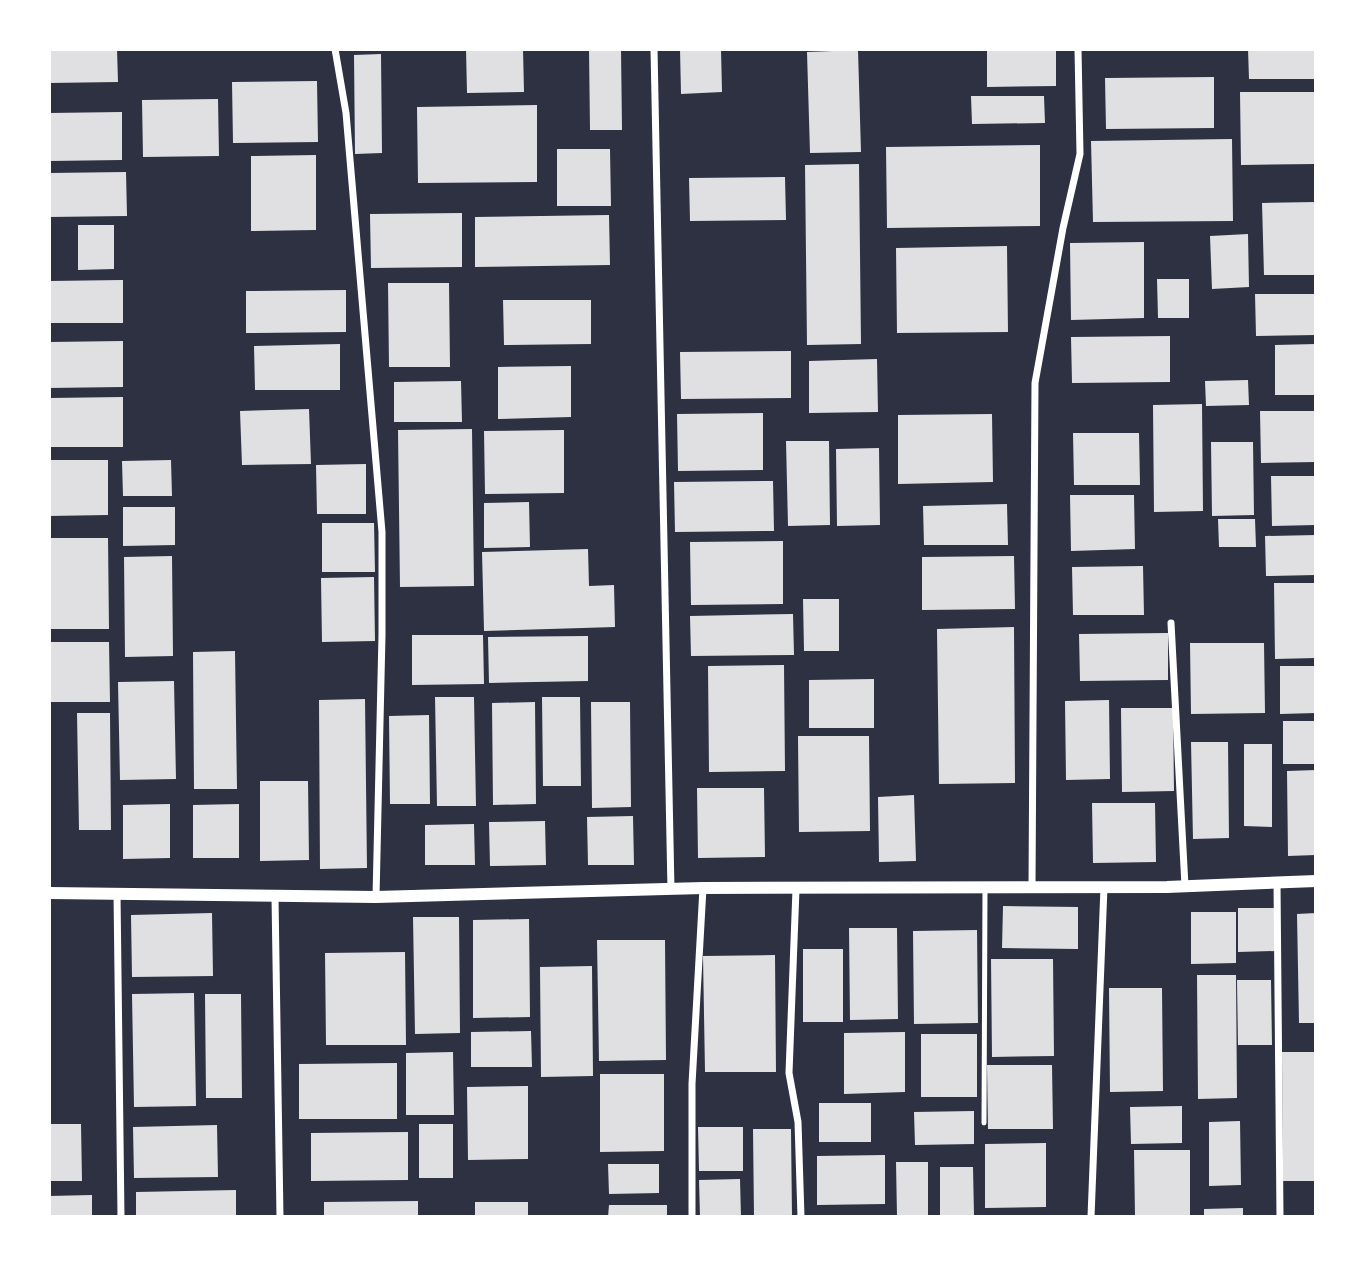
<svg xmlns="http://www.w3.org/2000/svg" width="1365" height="1266" font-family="Helvetica,sans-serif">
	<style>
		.building { fill: #e0e0e3 }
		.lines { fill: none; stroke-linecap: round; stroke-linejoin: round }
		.service { stroke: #fff; stroke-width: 5 }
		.minor { stroke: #fff; stroke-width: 7 }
		.tertiary { stroke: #fff; stroke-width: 12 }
	</style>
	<rect width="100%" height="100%" fill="#2d3142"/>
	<path class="building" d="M49,49h68l1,33 -69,1z
		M466,49h57l1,43 -57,1z
		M589,49h32l1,81h-32z
		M680,49h41l1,43 -41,2z
		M987,49h69v37l-69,1z
		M1248,49h68v30h-67z
		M858,50l3,102 -51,1 -3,-101z
		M381,54l1,99 -27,1 -1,-99z
		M1214,77v51l-108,1 -1,-51z
		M317,81l1,61 -85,1 -1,-61z
		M1240,92h76v72l-75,1z
		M971,96h73l1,27 -73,1z
		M218,99l1,57 -76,1 -1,-57z
		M537,105v77l-119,1 -1,-76z
		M122,112v48l-73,1v-48z
		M1232,139l1,82 -140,1 -2,-81z
		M1040,145v81l-153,2 -1,-81z
		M557,149h53l1,57h-54z
		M316,155v75l-65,1v-75z
		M859,164l2,180 -54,1 -2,-180z
		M126,172l1,44 -78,1v-44z
		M785,177l1,43 -96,1 -1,-43z
		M1316,202v73h-52l-2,-72z
		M462,213v54l-91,1 -1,-54z
		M609,215l1,50 -135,2v-50z
		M78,225h36v44l-36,1z
		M1248,234l1,53 -37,2 -2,-53z
		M1144,242v76l-73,2 -1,-77z
		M1007,246l1,86 -111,1 -1,-85z
		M1157,279h32v39h-31z
		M123,280v43h-74v-42z
		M388,283h61l1,84h-61z
		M346,290v42l-100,1v-42z
		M1255,294h61v41l-60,1z
		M503,300h88v44l-87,1z
		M1170,336v46l-98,1 -1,-46z
		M123,341v46l-74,1v-46z
		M340,344v46h-85l-1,-44z
		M1316,344v51h-41v-50z
		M791,351v47l-110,1 -1,-47z
		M877,359l1,53 -69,1v-52z
		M571,366v51l-73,2v-52z
		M1248,380l1,25 -43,1 -1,-25z
		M461,381l1,41h-68v-40z
		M123,397v50h-74v-49z
		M1202,404l1,107 -49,1 -1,-107z
		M309,409l2,55 -69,1 -2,-54z
		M1260,411h56v51l-55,1z
		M763,413v57l-85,1 -1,-57z
		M992,414l1,68 -95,2v-69z
		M472,429l2,157 -74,1 -2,-157z
		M564,430v63l-79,1 -1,-63z
		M1073,433h66l1,52h-66z
		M786,441h43l1,84 -42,1z
		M1211,442h42l1,73 -42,1z
		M879,448l1,77 -43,1 -1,-77z
		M49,460h59v55l-59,1z
		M171,460l1,36h-49l-1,-35z
		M366,464v50h-49l-1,-49z
		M1271,476h45v49l-44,1z
		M773,481l1,50 -99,1 -1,-50z
		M1070,495h64l1,54 -64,2z
		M529,502l1,45 -46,1v-45z
		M1007,504l1,41h-84l-1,-39z
		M123,507h52v38l-52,1z
		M1218,519h37l1,28h-37z
		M322,523h52l1,49h-53z
		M1316,535v40l-50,1 -1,-40z
		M49,538h59l1,91h-60z
		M783,541v63l-92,1 -1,-63z
		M588,549l1,37 25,-1 1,42 -131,4 -2,-79z
		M172,556l1,100 -48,1 -1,-100z
		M1014,556l1,53 -93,1v-53z
		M1143,566l1,49h-71l-1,-48z
		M374,577l1,64 -53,1 -1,-64z
		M1274,583h42v75l-41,1z
		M803,599h36v52h-35z
		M793,614l1,41 -103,1 -1,-40z
		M1014,627l1,156 -76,1 -2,-155z
		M1168,633v47l-88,1 -1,-47z
		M412,635h71l1,49 -72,1z
		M588,636v45l-99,2 -1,-46z
		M49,642h60l1,60h-61z
		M1190,643h74l1,70 -74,1z
		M235,651l2,138h-43l-1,-137z
		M784,665l1,106 -76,1 -1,-106z
		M1280,666h36v47l-36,1z
		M874,679v49h-65v-48z
		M174,681l2,98 -56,1 -2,-98z
		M435,697h39l2,109h-39z
		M542,697h38l1,89h-38z
		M365,699l2,169 -47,1 -1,-169z
		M1109,700l1,79 -44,1 -1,-79z
		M535,702l1,102 -43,1 -1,-102z
		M591,702h39l1,105 -39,1z
		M1121,708h52l1,83 -52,1z
		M77,713h33l1,117h-32z
		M429,715l1,89h-40l-1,-88z
		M1283,721h33v43h-33z
		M798,736h71l1,95 -71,1z
		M1191,742h37l1,96 -36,1z
		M1244,744h28v83l-28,-1z
		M1316,770v85l-28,1 -1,-85z
		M260,781h48l1,79 -49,1z
		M697,788h67l1,69 -67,1z
		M914,795l2,66 -37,1 -1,-65z
		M1092,803h63l1,59 -63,1z
		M170,804v54l-47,1v-54z
		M239,804v54h-46v-53z
		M633,816l1,49h-46l-1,-48z
		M545,821l1,44 -56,1 -1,-44z
		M474,824l1,41h-50v-40z
		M1003,906l75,1v42l-76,-1z
		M1238,908h38v43l-38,1z
		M1191,912h45v51l-45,1z
		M212,913l1,63 -81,1 -1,-62z
		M1316,913v110h-17l-2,-109z
		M413,917h46l1,116 -45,1z
		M529,919l1,98 -57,1v-98z
		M849,928h48l1,91 -48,1z
		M977,930l1,93 -64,1 -1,-93z
		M597,940h68l1,120 -67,1z
		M803,949h40v73h-40z
		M405,952l1,93h-80l-1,-92z
		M775,955l1,117h-71l-2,-116z
		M991,959h62l1,97 -62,1z
		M592,966l1,110 -52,1 -1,-110z
		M1197,975h39l1,123 -39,1z
		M1237,980h34l1,65h-34z
		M1109,988h53l1,103 -53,1z
		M194,993l2,113 -62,1 -2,-113z
		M205,994h36l1,104h-36z
		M531,1031l1,36h-61v-35z
		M905,1032v60l-61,2v-61z
		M921,1034h56v63h-56z
		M453,1052l1,63h-48v-62z
		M1282,1052h34v129h-33z
		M397,1063v56h-98v-55z
		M987,1065h65l1,64h-65z
		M600,1074h64v77l-64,1z
		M528,1086v73l-60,1 -1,-73z
		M819,1103h52v39h-52z
		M1182,1106v37l-51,1 -1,-37z
		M974,1111v33l-59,1 -1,-33z
		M1240,1121l1,64 -32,1v-64z
		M49,1124h32l1,57h-33z
		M419,1124h34v54h-34z
		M217,1125l1,52 -84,1 -1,-51z
		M698,1127h45v44h-44z
		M753,1129h38l1,88h-38z
		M408,1132v48l-97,1v-48z
		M1046,1143v64l-61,1v-64z
		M1134,1150h56v67h-55z
		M885,1155v49l-68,1v-49z
		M896,1162h32v55h-31z
		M608,1164h51v29l-50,1z
		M940,1167h33l1,48h-34z
		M740,1179l1,38h-41l-1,-37z
		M236,1190v27h-100v-25z
		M92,1195v22h-43v-21z
		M418,1201v16h-94v-15z
		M475,1202h53v15h-53z
		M609,1205h58v12h-59z
		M1243,1208v9h-39v-8z"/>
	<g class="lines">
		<path class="service" d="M984,1123l1,-235"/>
		<path class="minor" d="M335,49l11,64 36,419v103l-6,262
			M654,49l17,841
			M1171,623l14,263
			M1277,882l3,335
			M1032,887l3,-504 28,-155 17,-74 -2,-105
			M796,889l-7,184 9,49 3,95
			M117,893l4,324
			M275,897l5,320
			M692,1217v-133l11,-196
			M1091,1217l13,-330"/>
		<path class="tertiary" d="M49,893l327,4 327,-9 464,-1 149,-6"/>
	</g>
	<rect width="1365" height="1266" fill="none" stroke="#ffffff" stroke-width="102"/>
</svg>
